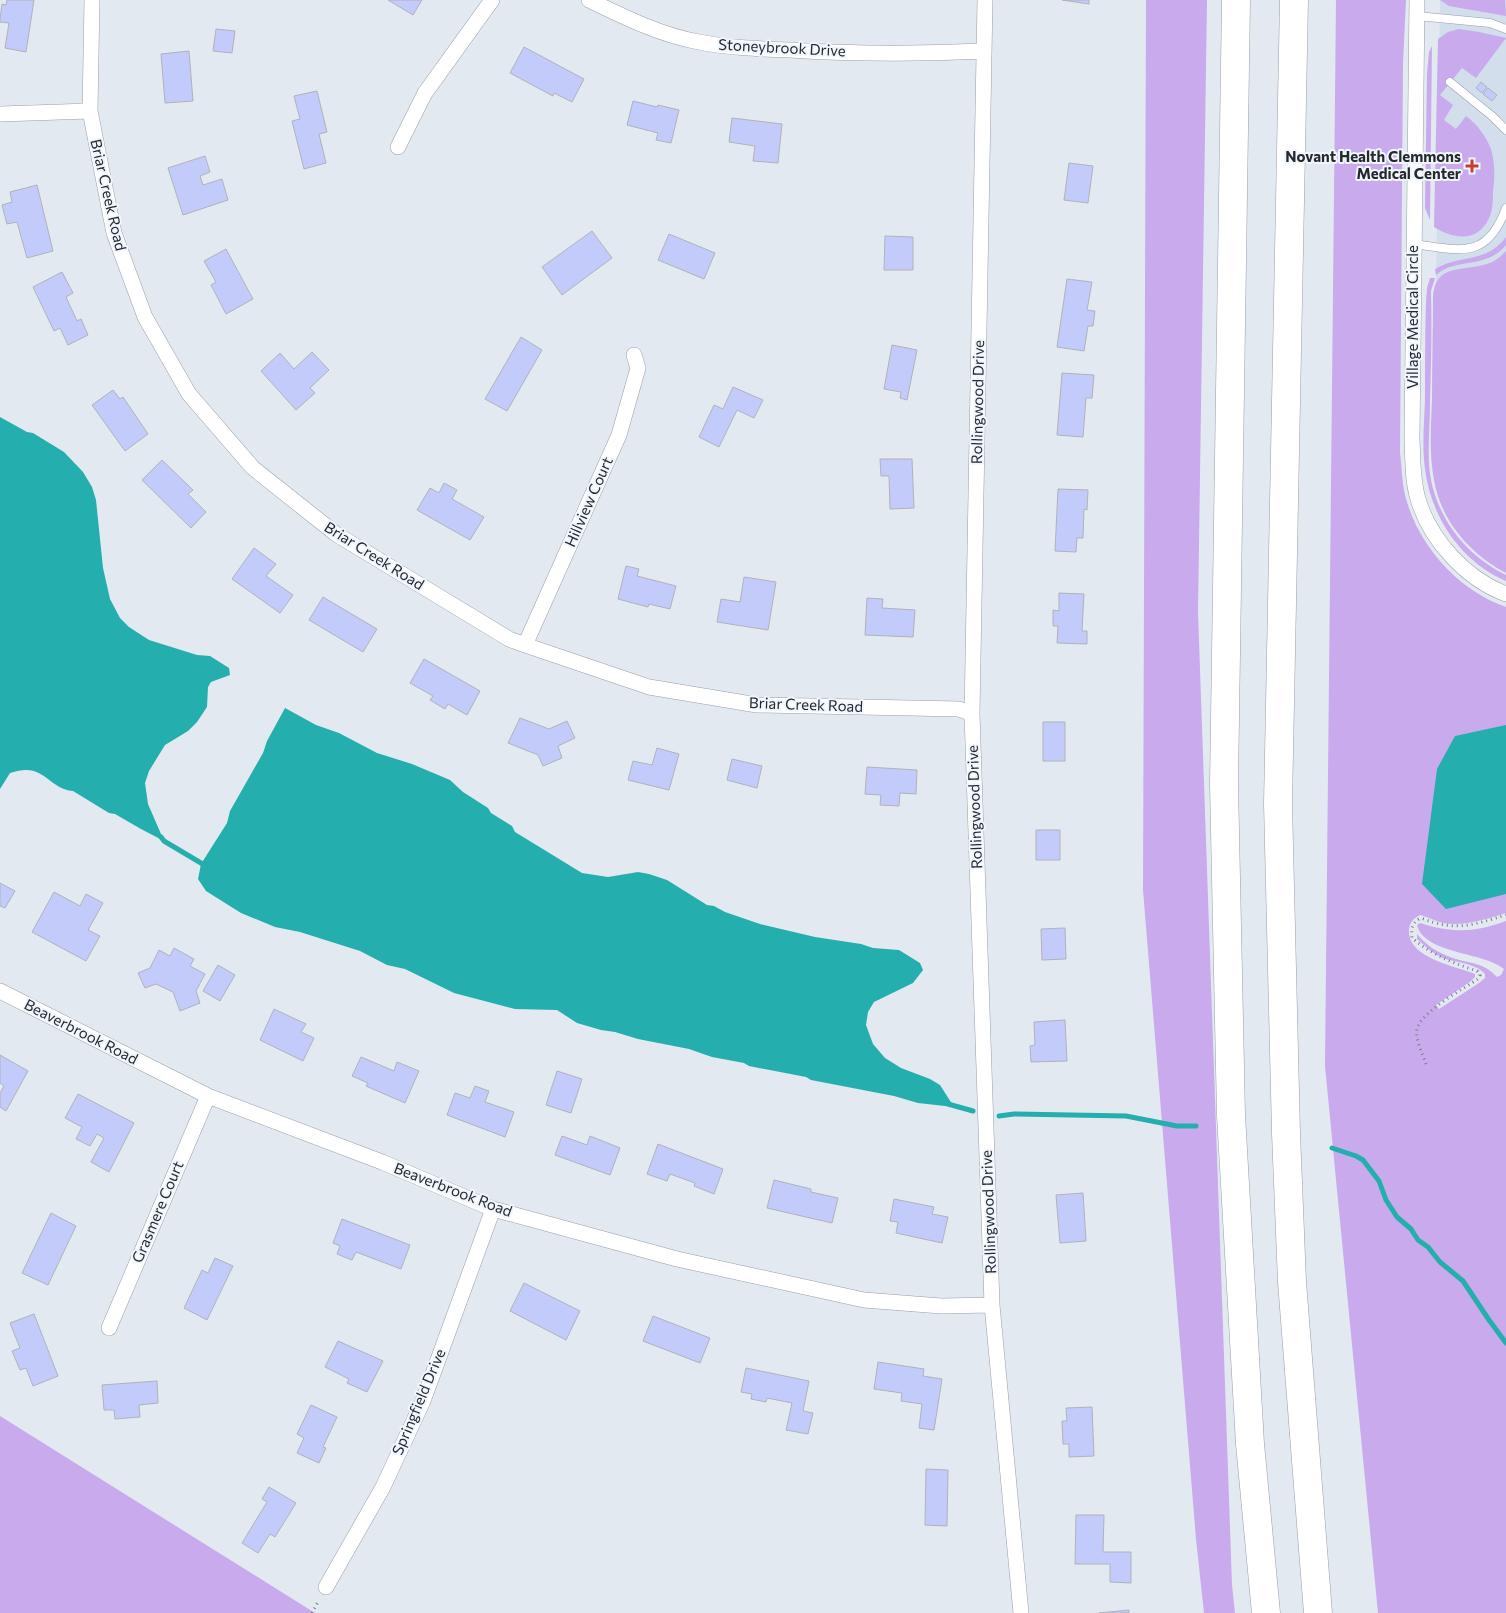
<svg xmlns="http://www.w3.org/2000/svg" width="1506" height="1613" font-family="Commissioner,sans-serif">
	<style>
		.built { fill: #d2deec }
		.green { fill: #c9aaed }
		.water { fill: #24aead }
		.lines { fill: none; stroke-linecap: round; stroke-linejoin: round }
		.stream { stroke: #24aead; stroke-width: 5 }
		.building { fill: #c3cbfa; stroke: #b0b2bb }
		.service-casing { stroke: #989fa6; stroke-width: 9 }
		.minor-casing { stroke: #989fa6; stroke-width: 16 }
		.motorway-casing { stroke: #989fa6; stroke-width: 29 }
		.path { stroke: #7b7f85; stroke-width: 3; stroke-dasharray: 1 4; stroke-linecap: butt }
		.service { stroke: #fff; stroke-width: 8 }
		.minor { stroke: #fff; stroke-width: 15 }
		.motorway { stroke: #fff; stroke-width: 28 }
		.poi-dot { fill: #ca3d32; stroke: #eff6fe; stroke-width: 2 }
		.labels { text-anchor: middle; stroke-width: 4; stroke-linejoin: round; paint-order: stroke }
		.street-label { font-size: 15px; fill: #26282b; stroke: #eff6fe }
		.poi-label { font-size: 15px; font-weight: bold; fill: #26282b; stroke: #eff6fe; text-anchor: end }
	</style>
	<rect width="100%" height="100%" fill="#e2e9f1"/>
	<path class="built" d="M1440,0h66v567l-70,-278z"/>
	<path class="green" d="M1146,0h61l-9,612 34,973 3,28h-31l-8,-74 -53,-649z
		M1336,0h70l-3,63 -3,390c2,16 2,34 7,49 14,47 53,89 99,105v306c-20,6 -42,14 -63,10 -8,-2 -15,-6 -23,-8 -6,3 -10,7 -11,14 -3,29 47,37 66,45v3l-4,4 -35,24 3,4 40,-26 6,-5v-4c-10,-11 -28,-11 -42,-16 -10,-4 -18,-12 -26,-19v-5c10,12 21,19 36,24 18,6 30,4 44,19l4,-2 3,-6c-20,-17 -80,-15 -87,-44l3,-2c33,10 53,10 86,-2v692h-128l-53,-547z
		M1440,0h65l1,16 -57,-10z
		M1459,29l20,3 27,6 -30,40 -14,-10 -22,27 13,10 -9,15 12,9 10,-13c11,8 20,20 25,33 4,14 4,29 2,42 0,9 0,19 -4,27 -11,25 -36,21 -55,9l4,-188 10,-7z
		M1432,46l-2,174 -5,-12 2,-135 2,-21z
		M1506,237v8c-21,25 -50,12 -70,30l-1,-6c25,-15 51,-5 71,-32z
		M1506,251v322c-36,-19 -65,-52 -72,-93 -5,-26 -3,-54 -2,-80 0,-34 1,-69 1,-103 2,-34 29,-25 54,-33 8,-2 13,-7 19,-13z
		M1430,278h5l-4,13c1,37 0,74 -1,111 0,21 -2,41 -1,62 3,48 34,90 77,111v6c-45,-19 -75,-64 -81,-112 -3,-22 -1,-46 0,-68 0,-33 0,-66 1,-99l1,-14z
		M0,1416l315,197h-315z"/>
	<path class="water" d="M0,417l27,15 6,1 31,19 19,20 9,15 4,13 7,68 7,31 10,19 9,9 20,13 48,15 13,1 19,12 1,7 -19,7 -3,5 -1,20 -10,15 -9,9 -23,14 -16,26 -4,12 3,21 16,37 -23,-12 -26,-15 -6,-1 -36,-22c-27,-3 -28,-30 -63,-18l-10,16z
		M285,708l31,17 23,8 38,20 35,11 38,16 13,12 25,16 3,5 21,13 3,6 67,41 26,4 30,-5 11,2 18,6 40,25 7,1 11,6 35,12 55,13 46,7 12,4 26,2 21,13 3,7 -10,13 -39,19 -6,10 -2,13 7,19 12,14 16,10 29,11 10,6 14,22 -36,-4 -24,-7 -83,-16 -5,-3 -57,-11 -5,-3 -32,-6 -23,-8 -51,-10 -23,-7 -14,-2 -24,-7 -20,-13 -42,-1 -61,-16 -49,-24 -18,-4 -27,-14 -60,-19 -25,-5 -34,-14 -35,-22 -8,-12 3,-15 26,-41 3,-12 33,-58 4,-12z
		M1506,725v169l-60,15 -24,-25 15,-115 18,-33z"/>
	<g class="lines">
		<path class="stream" d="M161,837l3,4 42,25
			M948,1104l25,7
			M999,1116l15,-2 112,2 51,10h19
			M1332,1148l24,8 7,4 16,21 7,19 11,17 14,12 7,11 10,7 12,15 23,19 26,39 17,23"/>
	</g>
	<path class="building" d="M7,0h27l-8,52 -21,-4 4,-25 -9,-1v-3l2,-15 4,1z
		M388,0h34l-9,15z
		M1062,0h27v4z
		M216,29l19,2 -3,22 -19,-2z
		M524,47l60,32 -12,23 -18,-9 -1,3 -43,-23z
		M189,51l4,50 -28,2 -4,-49z
		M1481,82l6,5 -5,6 -6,-5z
		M1488,88l9,7 -5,6 -9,-7z
		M317,91l10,41 -8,2 7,29 -22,6 -12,-48 8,-2 -6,-23z
		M633,101l24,6 1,-2 21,5 -8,33 -15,-3 2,-7 -31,-8z
		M732,118l50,6 -4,39 -25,-2 2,-15 -26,-4z
		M205,156l5,16 -10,4 3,9 19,-6 6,21 -45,15 -15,-47z
		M1069,163l24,3 -5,37 -24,-3z
		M37,185l16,66 -26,7 -10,-36 -10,2 -5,-19 10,-3 -2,-10z
		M592,231l20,27 -50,37 -20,-28z
		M669,234l46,19 -11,26 -46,-19z
		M885,236l28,1v33h-29z
		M226,249l27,50 -27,15 -15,-29 5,-3 -12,-21z
		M62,272l11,21 -7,4 11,24 4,-2 7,16 -20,10 -8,-17 -6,3 -21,-44z
		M1067,279l25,3 -5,28 8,1 -2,15h-5l-4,25 -27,-4z
		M521,337l21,13 -35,61 -22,-12z
		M892,345l25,5 -10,50 -7,-2 1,-6 -17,-3z
		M312,352l17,18 -19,18 5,5 -19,17 -35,-39 19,-18 14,16z
		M1062,373l32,2 -2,23h-6l-3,39 -26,-2z
		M733,387l30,13 -9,18 -17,-8 -18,37 -20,-10 15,-32 9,4z
		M113,390l7,9 3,-2 25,37 -23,17 -33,-46z
		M880,459h32l2,49 -24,1 -1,-33h-8z
		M162,460l31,30 -5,4 18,18 -15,16 -49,-48z
		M444,483l13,7 -5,9 32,18 -14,23 -53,-30 13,-22 9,5z
		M1058,489l30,1 -1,20 -3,-1 -1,29h-6l-1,14 -21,-1z
		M254,548l22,16 -10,12 27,19 -13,18 -48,-34z
		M626,566l13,3 -2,7 39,10 -6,23 -21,-5 -1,3 -30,-8z
		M744,577l32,5 -8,48 -51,-8 4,-23 19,3z
		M1059,593l25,1 -2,37h5v13l-30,-1 1,-17h-5v-16l6,1z
		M323,597l54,32 -14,23 -54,-32z
		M867,598l16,1 -1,9 33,2 -2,27 -48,-2z
		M424,659l56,32 -13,24 -19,-11 -3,5 -15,-9 3,-4 -23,-13z
		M520,718l29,11 18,-8 8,17 -17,8 4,12 -19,8 -5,-11 -30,-12z
		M1043,722h22v39h-22z
		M657,748l22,6 -10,36 -41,-10 5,-19 19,4z
		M732,759l30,7 -5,22 -30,-8z
		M867,767l50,3 -1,24 -16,-1 -1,13 -19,-1 1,-10 -16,-1z
		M1036,830h24v30h-24z
		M0,883l15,8 -10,17 -5,-2z
		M54,892l26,14 6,-12 17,9 -15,27 12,6 -14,25 -54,-29z
		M1065,928l1,31 -24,1 -1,-31z
		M174,948l20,11 -4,7 15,8 -9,17 4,12 -20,8 -7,-19 -17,-8 -11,4 -7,-15 12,-5 9,-18 11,6z
		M218,965l17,10 -15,26 -17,-10z
		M274,1009l32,15 -5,8 13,6 -11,23 -43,-21z
		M1065,1020l2,41 -36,1 -1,-16 5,-1 -1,-23z
		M0,1055l28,16 -22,40 -6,-4v-14l4,-7 -4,-3z
		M361,1057l33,14 3,-9 22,9 -14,32 -39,-17 2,-3 -16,-7z
		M557,1071l25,8 -11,34 -25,-8z
		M475,1086l14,5 -4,11 29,10 -9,25 -58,-22 8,-22 15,5z
		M78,1094l56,29 -25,49 -18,-10 13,-24 -7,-4 -7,12 -14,-7 6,-12 -17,-9z
		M562,1136l25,9 3,-9 30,12 -10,27 -55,-20z
		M658,1144l65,25 -9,25 -20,-8 1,-3 -25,-9 -3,7 -20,-7z
		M774,1180l37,9v3l27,6 -6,25 -65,-15z
		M1083,1193l3,48 -26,2 -4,-48z
		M894,1199l40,8 -2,7 16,3 -6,26 -46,-10 2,-11 -8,-1z
		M51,1213l25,13 -28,59 -26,-12z
		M342,1219l68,26 -9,24 -45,-17 -4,8 -15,-6 3,-8 -7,-3z
		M215,1258l18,8 -26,54 -23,-12 18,-38 6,3z
		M524,1283l56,28 -14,29 -56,-29z
		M34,1314l24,62 -25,10 -7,-18 -6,2 -8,-19 8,-3 -10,-25z
		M653,1316l57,22 -10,25 -57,-22z
		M338,1341l45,20 -16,31 -20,-9 2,-4 -24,-12z
		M878,1362l46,7 -1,7 19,3 -8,51 -15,-2 3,-24 -21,-3 1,-8 -28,-4z
		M746,1368l63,13 -6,30 10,2 -5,21 -22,-4 6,-27 -25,-5 -1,4 -15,-3 1,-5 -11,-2z
		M157,1381l1,22 -19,2 1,12 -25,2 -1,-9h-10l-2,-25z
		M311,1405l26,12 -14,30 3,1 -7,15 -22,-10 7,-15 -7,-4z
		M1092,1407l2,49 -25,1v-13h-6l-1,-23h5l-1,-13z
		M926,1469l22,1 -1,56 -22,-1z
		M269,1487l27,16 -21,34 -5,-3 -12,19 -16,-10 25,-41 -5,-3z
		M1076,1515h28l-1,37h28v31l-21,-1v-18h-35z
		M1129,1610v3h-30z"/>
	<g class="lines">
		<g class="service-casing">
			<path id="service" d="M1417,16l73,7 16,6
				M1450,82l42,34 14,14
				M1414,244c45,6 73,17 92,-36"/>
		</g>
		<g class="minor-casing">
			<path id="minor" d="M92,0l-2,111 24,122 31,84 44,77 64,74 83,66 173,105 16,6 124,42 108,18 202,4 13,5
				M589,0c35,17 71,35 110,42 30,6 61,7 91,8 64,4 130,4 194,1
				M985,0l-13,714 20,591 29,308
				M1417,0l-5,438c1,20 0,41 6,61 12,41 48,80 88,95
				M0,114l90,-3
				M398,147l27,-54 67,-93
				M525,645l94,-210 19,-67 -4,-13
				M0,991l208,105 174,66 111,47 184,50 187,41 77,6 51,-1
				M109,1328l99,-232
				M326,1587l57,-100 40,-86 70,-192"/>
		</g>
		<g class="motorway-casing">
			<path id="motorway" d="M1236,0l-12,784 7,331 19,329 16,169
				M1294,0l-16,804 8,329 6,149 26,331"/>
		</g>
		<path class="path" d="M1426,1064c-3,-10 -11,-24 -9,-35 5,-18 46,-40 61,-50l2,-4 -3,-4c-24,-8 -45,-16 -65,-33 -1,-9 0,-16 9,-20 35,14 51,7 85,-3
			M312,1613l7,-13"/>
		<use href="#service" class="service"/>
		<use href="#minor" class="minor"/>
		<use href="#motorway" class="motorway"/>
	</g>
	<path class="poi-dot" d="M1469.5 158.5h5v5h5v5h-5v5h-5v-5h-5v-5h5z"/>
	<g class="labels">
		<g class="street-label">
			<text transform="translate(782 48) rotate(3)" y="5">Stoneybrook Drive</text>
			<text transform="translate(108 195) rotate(77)" y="5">Briar Creek Road</text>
			<text transform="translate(1413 317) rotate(-90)" y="5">Village Medical Circle</text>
			<text transform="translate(978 402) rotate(-89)" y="5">Rollingwood Drive</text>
			<text transform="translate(589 502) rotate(-66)" y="5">Hillview Court</text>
			<text transform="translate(374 556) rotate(32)" y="5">Briar Creek Road</text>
			<text transform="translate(806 705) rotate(2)" y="5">Briar Creek Road</text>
			<text transform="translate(975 807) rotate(-92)" y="5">Rollingwood Drive</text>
			<text transform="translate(81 1032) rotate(27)" y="5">Beaverbrook Road</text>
			<text transform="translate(453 1190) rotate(21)" y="5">Beaverbrook Road</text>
			<text transform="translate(158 1212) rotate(-67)" y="5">Grasmere Court</text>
			<text transform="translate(989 1212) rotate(-92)" y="5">Rollingwood Drive</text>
			<text transform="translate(419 1402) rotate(-67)" y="5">Springfield Drive</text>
		</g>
		<g class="poi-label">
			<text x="1461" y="162">Novant Health Clemmons<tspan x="1461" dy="17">Medical Center</tspan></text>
		</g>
	</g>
</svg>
